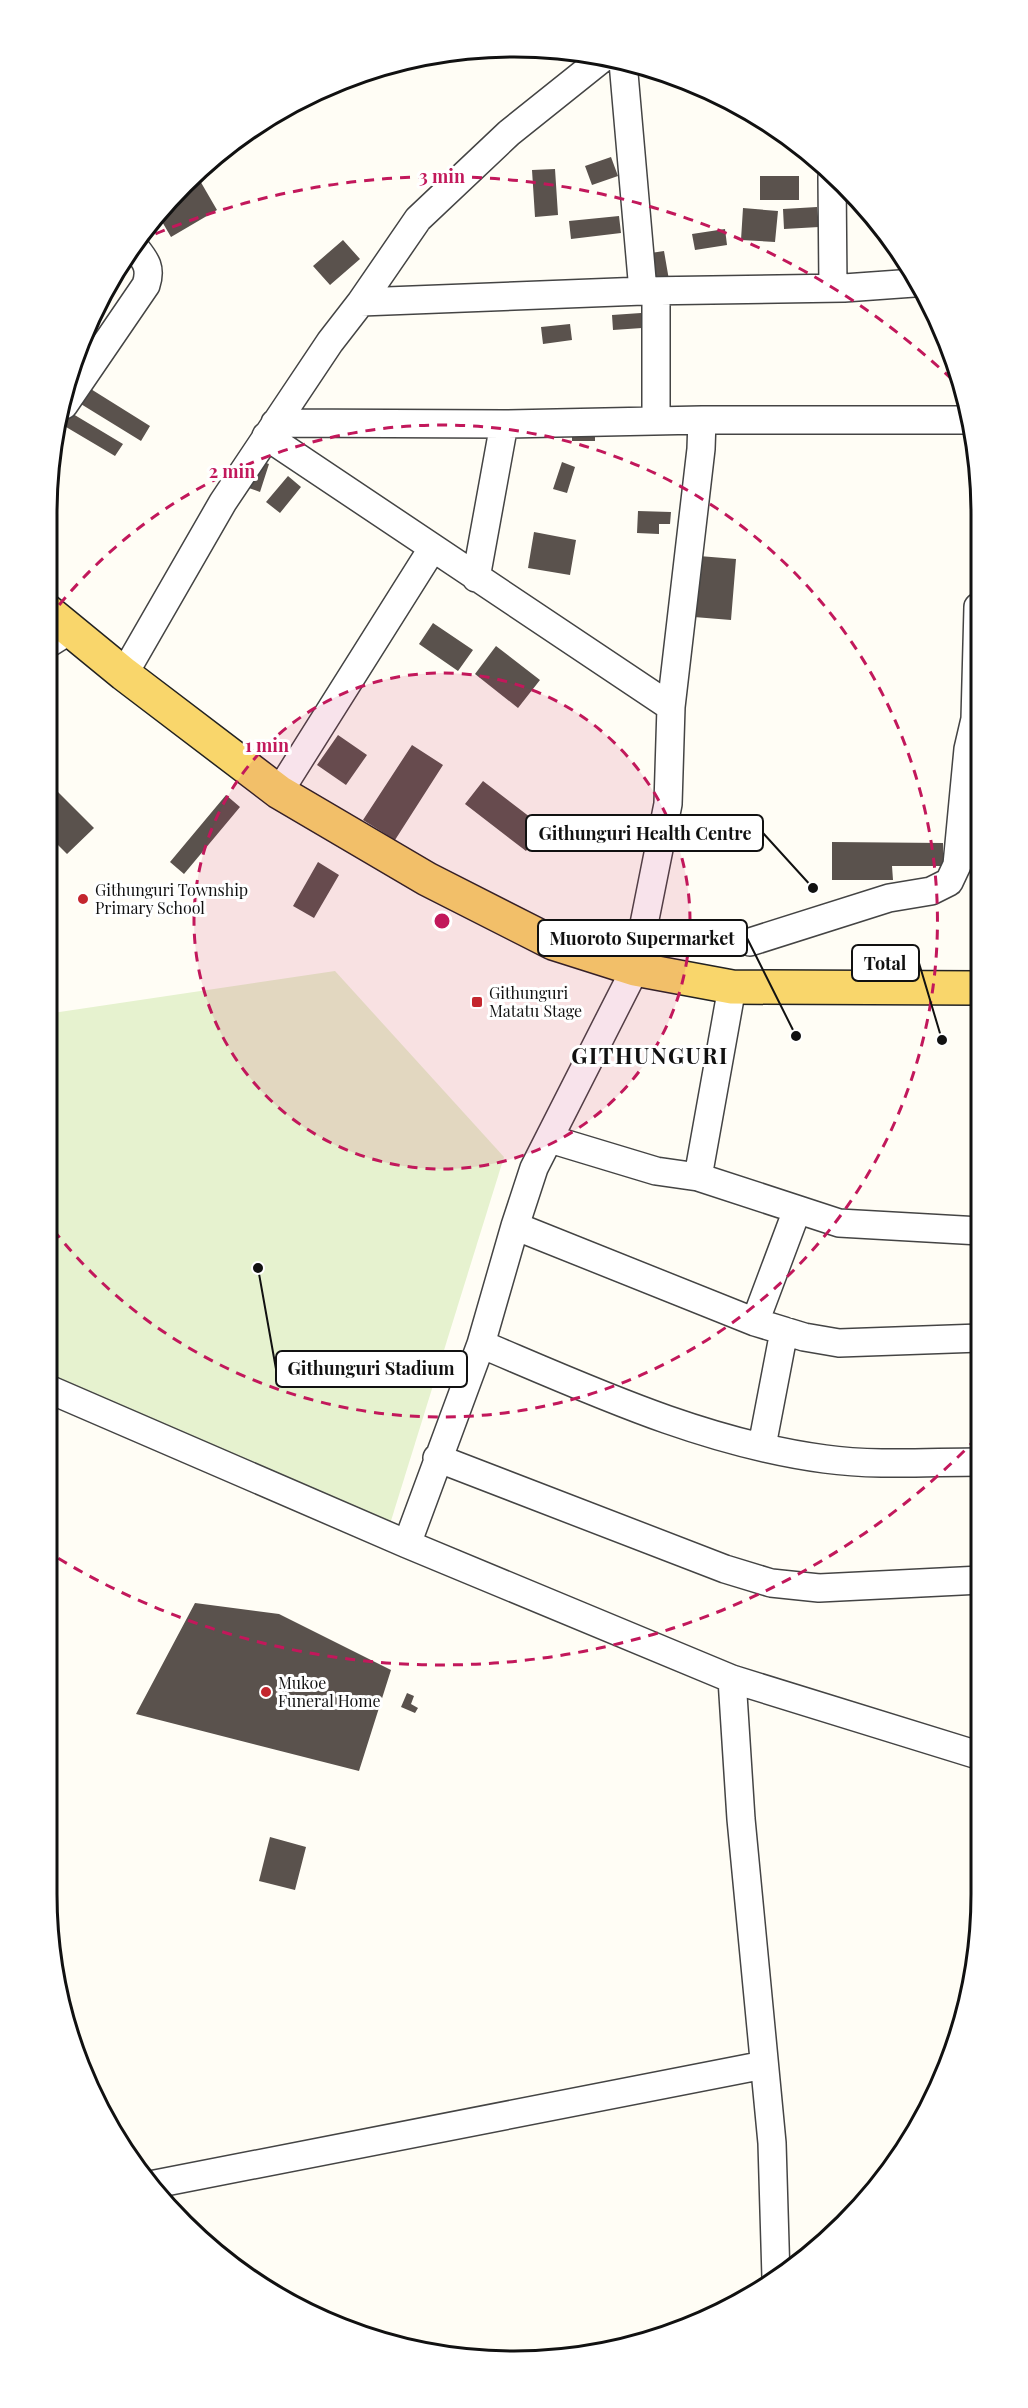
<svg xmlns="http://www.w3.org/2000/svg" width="1028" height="2408" font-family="'Playfair Display',serif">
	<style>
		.pitch { fill: #e6f2cf }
		.building { fill: #5a524d }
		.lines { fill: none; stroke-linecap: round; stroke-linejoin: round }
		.minor-casing { stroke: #444; stroke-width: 30 }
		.major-casing { stroke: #222; stroke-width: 36 }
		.minor { stroke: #fff; stroke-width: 27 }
		.major { stroke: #f9d66b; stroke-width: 33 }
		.ring { fill: none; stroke: #c2185b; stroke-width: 3; stroke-dasharray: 10 8 }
		.poi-dot { fill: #c4262e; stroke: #fff; stroke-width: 2 }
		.labels { text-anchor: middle; stroke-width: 6; stroke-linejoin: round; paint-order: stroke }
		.poi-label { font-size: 16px; fill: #111; stroke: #fff; text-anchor: start }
		.district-label { font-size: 22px; font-weight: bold; letter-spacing: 1.5px; fill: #111; stroke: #fff }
		.rim { fill: none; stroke: #111; stroke-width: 3 }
		.centre { fill: #c2185b; stroke: #fff; stroke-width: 3 }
		.ring-label { font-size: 18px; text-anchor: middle; font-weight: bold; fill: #c2185b; stroke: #fff; stroke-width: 6; stroke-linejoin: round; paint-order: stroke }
		.leader { fill: none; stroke: #111; stroke-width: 2 }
		.callout-dot { fill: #111; stroke: #fff; stroke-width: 2 }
		.callout { fill: #fff; stroke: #111; stroke-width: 2 }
		.callout-label { font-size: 18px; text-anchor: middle; font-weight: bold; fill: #111 }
	</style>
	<rect width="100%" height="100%" fill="#fffdf5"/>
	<path class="pitch" d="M335,971l169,186 -114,367 -343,-146 -1,-364z"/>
	<path class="building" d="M745,111l7,4 11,5 -17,2z
		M611,157l7,19 -26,9 -7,-19z
		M555,169l3,46 -23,2 -3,-47z
		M760,176h39v24h-39z
		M199,179l18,31 -46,27 -14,-24 21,-22z
		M817,207l2,20 -35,2 -1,-20z
		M743,208l35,3 -3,31 -34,-2z
		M619,216l2,17 -50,6 -2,-18z
		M725,229l2,16 -32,5 -3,-16z
		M343,240l17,19 -30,26 -17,-19z
		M664,251l5,29 -20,3 -5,-29z
		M641,313l1,15 -29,2 -1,-15z
		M570,324l2,16 -29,4 -2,-17z
		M86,386l64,40 -9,15 -65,-40z
		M68,411l55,33 -8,12 -54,-32z
		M572,427l23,1v13h-23z
		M255,459l14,5 -9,28 -14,-5z
		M562,462l13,5 -8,26 -14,-4z
		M288,476l13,11 -21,26 -14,-11z
		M638,511l33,1 -1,12h-11v10l-22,-1z
		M534,532l42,8 -6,35 -42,-7z
		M699,556l37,3 -5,61 -37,-3z
		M433,623l40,27 -15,21 -39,-27z
		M496,646l44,34 -22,28 -43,-34z
		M338,735l29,20 -21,30 -29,-20z
		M412,745l31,20 -48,75 -32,-20z
		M46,780l48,48 -27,26 -21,-21z
		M483,781l60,46 -17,24 -61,-47z
		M226,795l14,12 -56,67 -14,-12z
		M832,842l111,1v23h-51l1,14h-61z
		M318,862l21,13 -25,43 -21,-12z
		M195,1603l84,11 112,56 -32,101 -223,-57z
		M407,1693l7,3 -3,8 7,4 -3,5 -14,-6z
		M270,1837l36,10 -11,43 -36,-9z"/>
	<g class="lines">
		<g class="minor-casing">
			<path id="minor" d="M623,62l20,229
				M832,177l1,111
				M656,291v130
				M361,302l282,-11 201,-3 70,-5
				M64,405l82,-120c6,-18 -1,-25 -12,-39
				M275,423l229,1 198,-4
				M266,436l405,271
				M476,578l28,-154
				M46,645l24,-15
				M124,674l99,-172 107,-160 31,-40 57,-83 91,-86 95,-76
				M279,792l153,-243
				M750,942l139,-44 42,-7 18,-9 8,-17 11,-116 7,-30 3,-112
				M550,1139l106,32 42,6 141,46 141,8
				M698,1177l34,-190
				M515,1226l240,96 49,15 35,6 141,-5
				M755,1322l42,-112
				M481,1344c111,47 223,99 344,115 51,7 104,3 155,3
				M46,1388l361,156 325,135 249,77
				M762,1446l22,-115
				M437,1458l288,111 46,14 48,5 162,-8
				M407,1544l74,-200 34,-118 19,-58 101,-199 33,-165 3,-97 30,-258 1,-29h267
				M732,1679l9,140 31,324 4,135
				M150,2185l614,-120"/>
		</g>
		<g class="major-casing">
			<path id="major" d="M46,610l78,64 155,118 148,87 126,64 82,26 97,18 247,1"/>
		</g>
		<use href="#minor" class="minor"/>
		<use href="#major" class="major"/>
	</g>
	<circle cx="442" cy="921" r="248" fill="#c2185b" fill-opacity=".12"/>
	<g class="ring">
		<circle cx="442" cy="921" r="248"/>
		<path d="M48 619A496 496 0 1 1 48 1223"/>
		<path d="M977 1438A744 744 0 0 1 48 1552M139 241A744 744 0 0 1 959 386"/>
	</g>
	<g class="poi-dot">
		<circle cx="83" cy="899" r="6"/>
		<rect x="471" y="996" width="12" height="12" rx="3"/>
		<circle cx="266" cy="1692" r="6"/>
	</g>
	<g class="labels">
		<g class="poi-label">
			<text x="95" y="896">Githunguri Township<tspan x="95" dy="18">Primary School</tspan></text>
			<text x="489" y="999">Githunguri<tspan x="489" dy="18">Matatu Stage</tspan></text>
			<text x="278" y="1689">Mukoe<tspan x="278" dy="18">Funeral Home</tspan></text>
		</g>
		<g class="district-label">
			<text x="650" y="1064">GITHUNGURI</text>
		</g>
	</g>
	<path d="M0 0H1028V2408H0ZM514 57H514A457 457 0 0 1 971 514V1894A457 457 0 0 1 514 2351H514A457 457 0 0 1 57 1894V514A457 457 0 0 1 514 57Z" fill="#fff" fill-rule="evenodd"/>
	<path class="rim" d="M514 57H514A457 457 0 0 1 971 514V1894A457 457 0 0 1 514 2351H514A457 457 0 0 1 57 1894V514A457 457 0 0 1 514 57Z"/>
	<circle cx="442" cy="921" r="9" class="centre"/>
	<g class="ring-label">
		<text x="442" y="183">3 min</text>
		<text x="232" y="478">2 min</text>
		<text x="267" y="752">1 min</text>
	</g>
	<path class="leader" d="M813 888L763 833M796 1036L747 938M942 1040L919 963M258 1268L276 1369"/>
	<g class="callout-dot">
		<circle cx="813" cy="888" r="6"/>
		<circle cx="796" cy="1036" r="6"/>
		<circle cx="942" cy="1040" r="6"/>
		<circle cx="258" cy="1268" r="6"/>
	</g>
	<g class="callout">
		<rect x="526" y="815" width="237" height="36" rx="6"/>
		<rect x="538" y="920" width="209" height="36" rx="6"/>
		<rect x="852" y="945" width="67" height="36" rx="6"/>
		<rect x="276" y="1351" width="191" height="36" rx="6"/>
	</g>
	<g class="callout-label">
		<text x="645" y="840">Githunguri Health Centre</text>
		<text x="642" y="945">Muoroto Supermarket</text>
		<text x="885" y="970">Total</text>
		<text x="371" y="1375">Githunguri Stadium</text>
	</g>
</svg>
